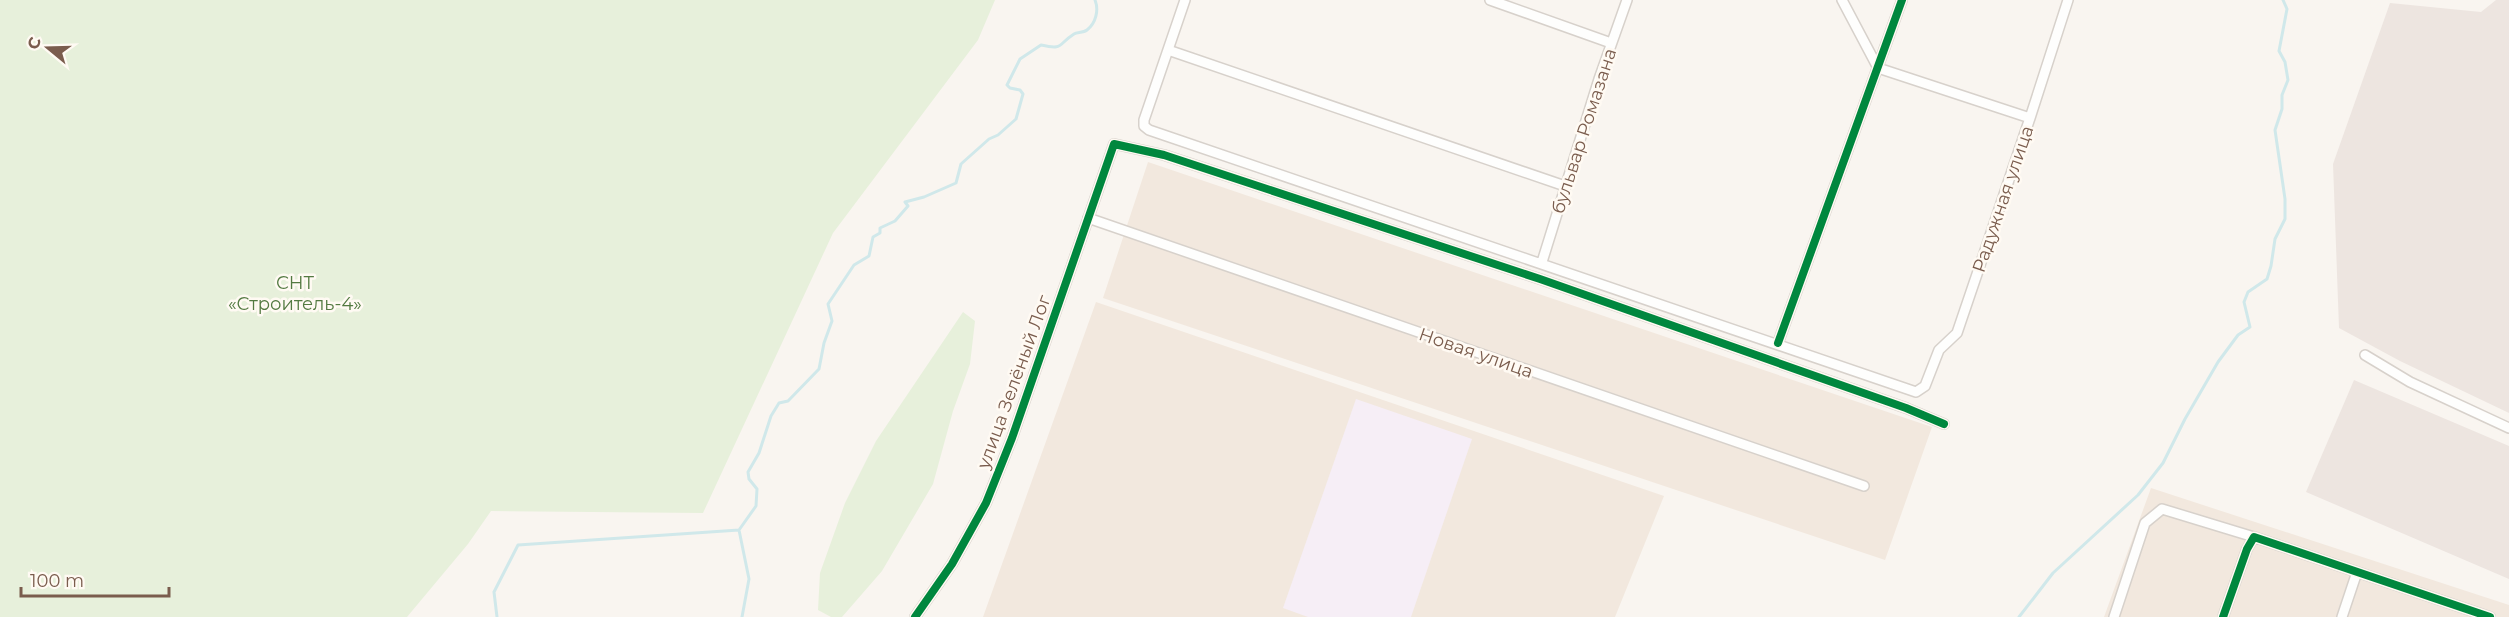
<svg xmlns="http://www.w3.org/2000/svg" width="2509" height="617" font-family="Montserrat,sans-serif">
	<style>
		.residential { fill: #f2e8de }
		.industrial { fill: #ede5e0 }
		.education { fill: #f6eef6 }
		.green { fill: #e7f0db }
		.lines { fill: none; stroke-linecap: round; stroke-linejoin: round }
		.stream { stroke: #d0e8ea; stroke-width: 3 }
		.minor-casing { stroke: #d7d1cb; stroke-width: 12 }
		.minor { stroke: #fefefd; stroke-width: 9 }
		.cycleway-casing { stroke: #fffaf3; stroke-width: 11 }
		.cycleway { stroke: #00873e; stroke-width: 8 }
		.labels { text-anchor: middle; stroke-width: 5; stroke-linejoin: round; paint-order: stroke }
		.street-label { font-size: 18px; fill: #7a5c4d; stroke: #fffaf3 }
		.park-label { font-size: 18px; fill: #537a41; stroke: #fffaf3 }
	</style>
	<rect width="100%" height="100%" fill="#f9f5f0"/>
	<path class="residential" d="M1148,162l784,265 -47,133 -782,-262z
		M1096,302l568,194 -49,121h-632z
		M2151,488l358,117v12h-405z"/>
	<path class="industrial" d="M2496,0h13v413l-109,-52 -61,-33 -6,-164 57,-161 91,9z
		M2354,380l155,66v133l-203,-87z"/>
	<path class="education" d="M1356,399l116,40 -61,178h-103l-25,-9z"/>
	<path class="green" d="M0,0h995l-17,40 -145,193 -130,280 -212,-2 -23,33 -61,73h-407z
		M963,312l12,9 -5,43 -17,47 -20,73 -51,87 -40,46h-11l-13,-7 2,-37 25,-70 31,-62z"/>
	<g class="lines">
		<path class="stream" d="M497,617l-3,-25 24,-47 221,-15
			M742,617l7,-38 -10,-49 17,-24 1,-17 -8,-10 -1,-7 11,-19 12,-37 8,-13 9,-2 31,-32 5,-26 8,-22 -4,-17 26,-39 15,-9 4,-19 7,-4v-5l15,-7 13,-15 -3,-4 19,-5 32,-14 5,-19 28,-25 9,-4 18,-16 7,-25 -3,-4 -10,-2 -3,-3 13,-26 21,-14c23,5 16,0 33,-11 3,-2 9,-1 13,-4 9,-7 12,-20 8,-30
			M2019,617l34,-44 85,-78 25,-32 22,-44 33,-57 20,-27 12,-8 -6,-25 4,-10 19,-13 4,-13 4,-27 10,-20v-20l-10,-69 7,-21v-14l6,-15 -3,-18 -6,-11 8,-42 -4,-9"/>
		<g class="minor-casing">
			<path id="minor" d="M1185,0l-41,120v6l5,4 767,262 9,-6 14,-36 18,-17 73,-215 38,-118
				M1490,0l121,43
				M1842,0l36,68 152,50
				M1168,50l397,136
				M1088,218l776,268
				M1542,262l57,-183 28,-79
				M1778,343l124,-343
				M2365,355l45,27 99,46
				M915,617l37,-53 34,-61 26,-65 102,-294 50,11 376,124 366,129 38,16
				M2114,617l31,-94 17,-14 92,28
				M2223,617l24,-68 7,-12 236,80
				M2342,617l15,-45"/>
		</g>
		<use href="#minor" class="minor"/>
		<g class="cycleway-casing">
			<path id="cycleway" d="M1778,343l124,-343
				M915,617l37,-53 34,-61 26,-65 102,-294 50,11 376,124 366,129 38,16
				M2223,617l24,-68 7,-12 236,80"/>
		</g>
		<use href="#cycleway" class="cycleway"/>
	</g>
	<g class="labels">
		<g class="street-label">
			<text transform="translate(1584 131) rotate(-72)" y="6">бульвар Ромазана</text>
			<text transform="translate(2003 199) rotate(-71)" y="6">Радужная улица</text>
			<text transform="translate(1476 353) rotate(19)" y="6">Новая улица</text>
			<text transform="translate(1014 382) rotate(-70)" y="6">улица Зелёный Лог</text>
		</g>
		<g class="park-label">
			<text x="295" y="289">СНТ<tspan x="295" dy="21">«Строитель-4»</tspan></text>
		</g>
	</g>
	<g transform="translate(48 48) rotate(289)" stroke="#fffaf3" stroke-width="4.5" paint-order="stroke">
	<path d="M0-4.5L10 22L0 15L-10 22Z" fill="#7a5c4d"/>
	<text y="-9" font-size="16" font-weight="bold" text-anchor="middle" fill="#7a5c4d">С</text>
	</g>
	<path d="M21 587v9h148v-9" fill="none" stroke="#7a5c4d" stroke-width="3"/>
	<text x="30" y="587" font-size="18" fill="#7a5c4d" stroke="#fffaf3" stroke-width="4.5" paint-order="stroke">100 m</text>
</svg>
